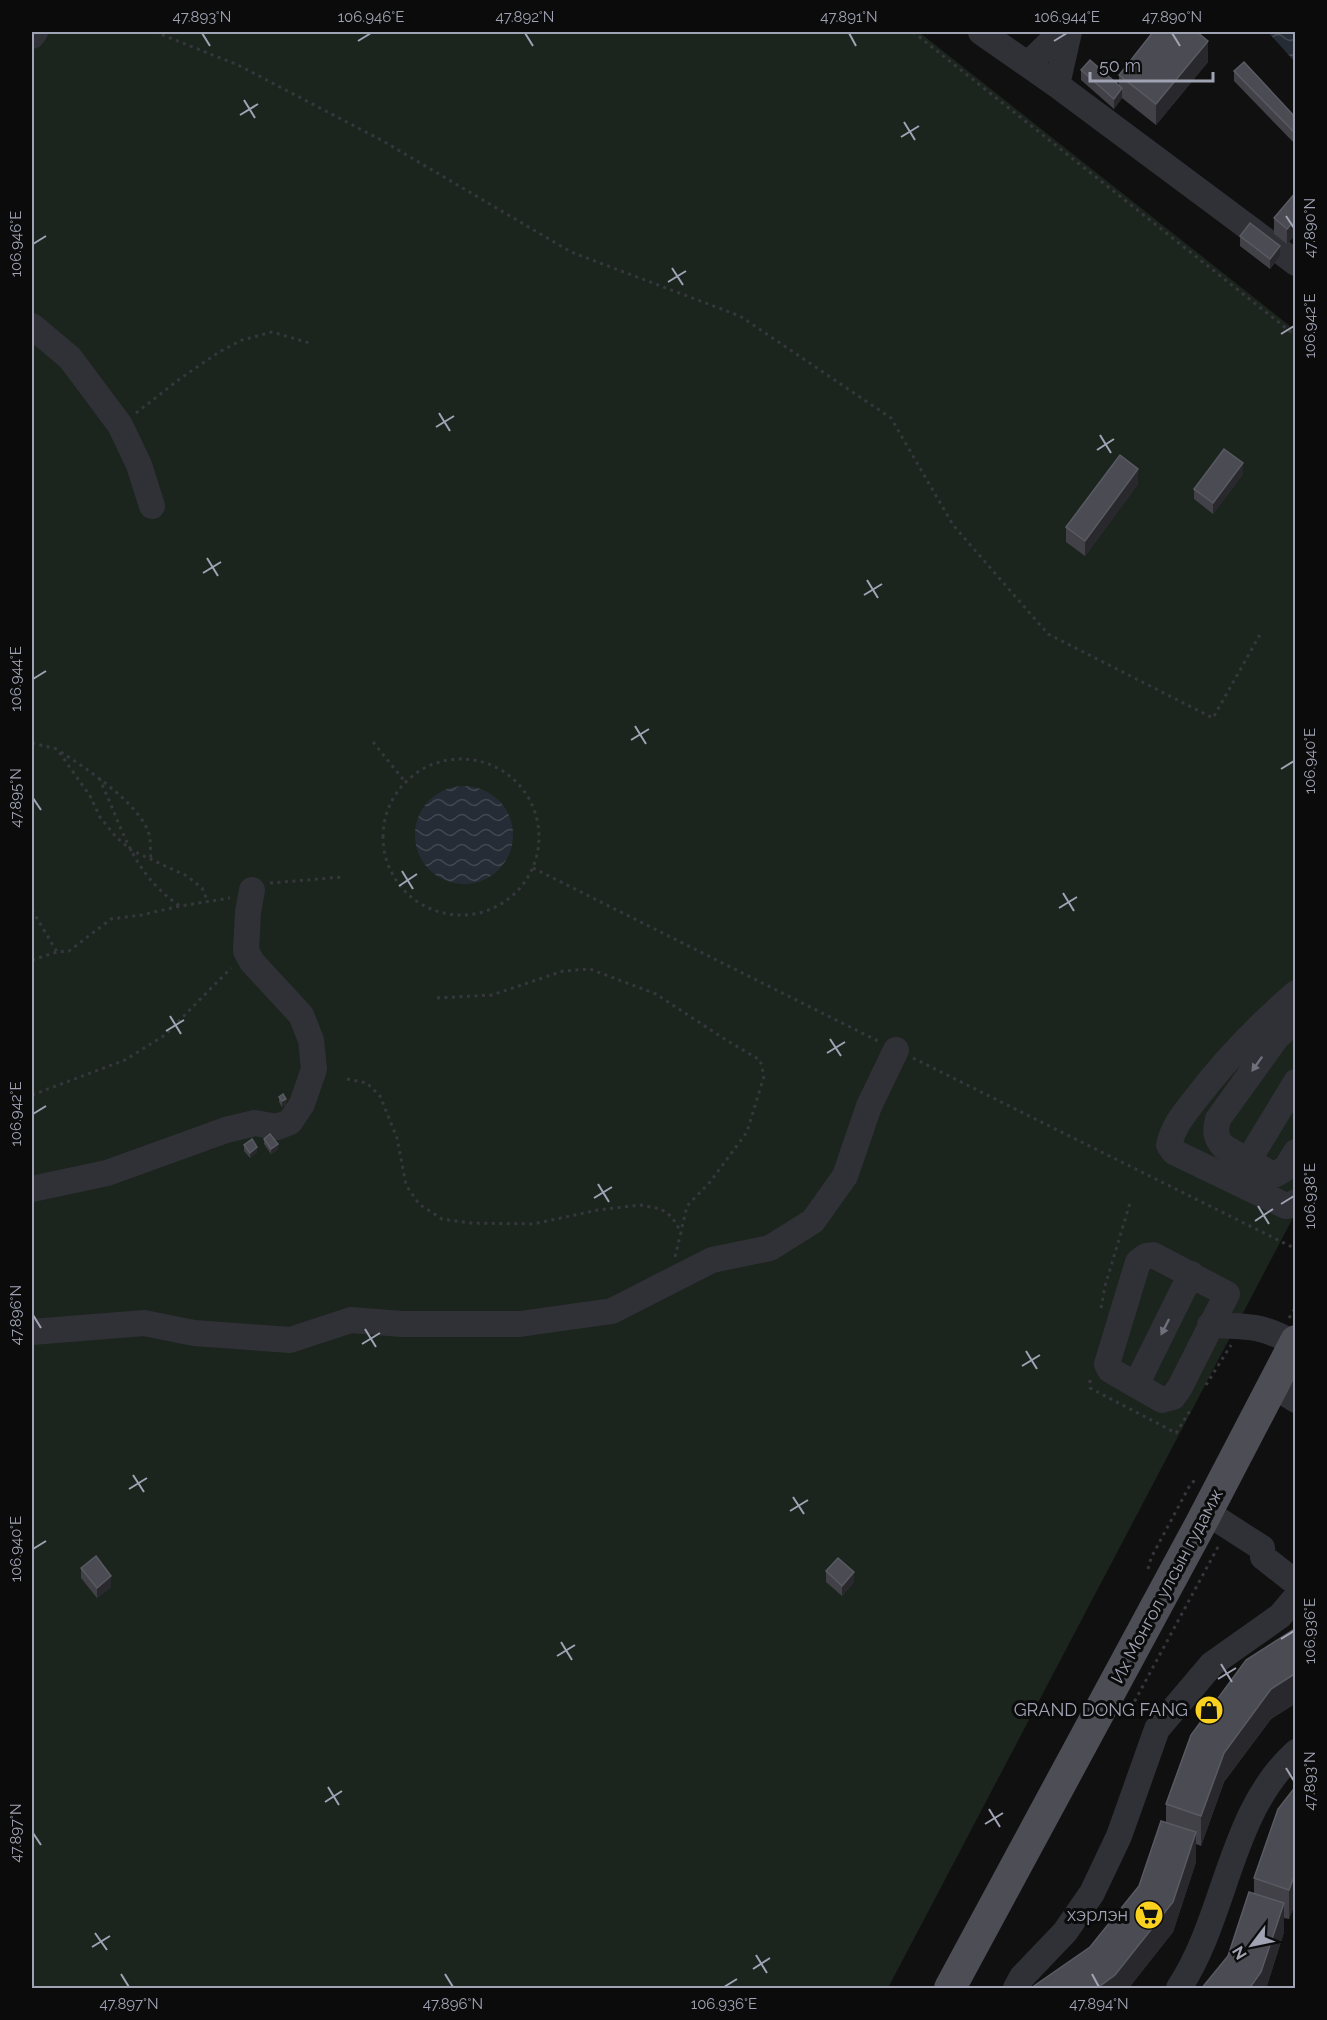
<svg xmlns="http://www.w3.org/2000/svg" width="1327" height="2020" font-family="Raleway,sans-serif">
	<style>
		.green { fill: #1c241e }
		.water { fill: url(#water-waves) }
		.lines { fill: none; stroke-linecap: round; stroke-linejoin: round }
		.path { stroke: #36373d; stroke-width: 3; stroke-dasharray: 3 4.5; stroke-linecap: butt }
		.minor { stroke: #303136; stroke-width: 26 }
		.major { stroke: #4c4d55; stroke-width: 32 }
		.wall { fill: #414147 }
		.shaded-wall { fill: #29292d }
		.building { fill: #4b4c53; stroke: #595a62; stroke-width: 1.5 }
		.oneway { fill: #6e707b }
		.ticks { fill: none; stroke: #a0a3b3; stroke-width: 2 }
		.labels { text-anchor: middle; stroke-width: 6; stroke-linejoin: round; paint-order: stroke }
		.street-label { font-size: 18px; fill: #a0a3b3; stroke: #0b0b0c }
		.poi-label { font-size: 18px; fill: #a0a3b3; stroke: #0b0b0c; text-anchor: end }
		.neatline { fill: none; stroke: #a0a3b3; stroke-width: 2 }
		.ticks-label { font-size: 15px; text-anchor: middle; fill: #a0a3b3 }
	</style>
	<defs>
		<pattern id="water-waves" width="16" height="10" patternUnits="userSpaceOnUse" patternTransform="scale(1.5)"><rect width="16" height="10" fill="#262c35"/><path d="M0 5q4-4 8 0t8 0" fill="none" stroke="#424750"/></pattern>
	</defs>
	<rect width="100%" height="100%" fill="#101011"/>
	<path class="green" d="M32,32h887l376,298v884l-407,774h-856z"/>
	<path class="water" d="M1268,32h27v30z
		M415 835a49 49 0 1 1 98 0a49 49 0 1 1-98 0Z"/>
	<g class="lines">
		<path class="path" d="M155,32l83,33 145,76 188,111 169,64 151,102 62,107 95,109 165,84 49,-87
			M913,32l383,304
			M136,413l45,-35 38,-26 23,-12 30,-8 41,12
			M373,742l33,41
			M32,743l25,6 33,47 10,21 16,20 15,13 56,26 15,12 6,14
			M61,752c26,17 79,52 88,82 2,7 1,16 2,24
			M383 837a78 78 0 1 1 156 0a78 78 0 1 1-156 0Z
			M99,778c24,50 32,95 81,128
			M533,868l345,173
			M270,883l73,-6
			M32,910l25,42
			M32,960l25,-8 12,-1 42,-32 31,-4 38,-9 50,-8
			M437,998l55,-3 71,-24 27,-2 66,25 70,46 34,20 4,16 -17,56 -37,50 -23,24 -6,26
			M913,1058l383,191
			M347,1079l20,4 13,13 17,42 9,47 13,19 23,15 28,4 63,1 65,-14 42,-5 21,4 11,8 9,15 -6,25
			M32,1095l93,-35 40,-25 66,-67
			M1101,1308l4,-22 25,-83
			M1289,1318l7,-11
			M1090,1380v8l86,45 15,-24
			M1206,1385l25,-40
			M1148,1569l3,-11 39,-73 5,-5
			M1131,1708l88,-163"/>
		<path class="minor" d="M981,32l76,53 239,178
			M32,36l3,-4
			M1028,64l33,-32
			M1057,85l12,-53
			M32,326l38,32 50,67 19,40 13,41
			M1296,993c-38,33 -72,68 -102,108 -11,14 -21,26 -25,44l5,7 112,54 5,-1 5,-3
			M1296,1020l-19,17 -59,82c-3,12 -3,19 6,28l44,25 8,2 10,-6 10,-16
			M1248,1161l48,-79
			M32,1189l75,-16 119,-43 29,-7 22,4 13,-5 12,-18 12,-35 -3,-29 -10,-25 -49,-53 -6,-11 2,-39 4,-22
			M1153,1255l74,39 -47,93 -7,10 -11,3 -52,-30 -3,-6 31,-102 8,-6z
			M1210,1325c34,1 55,0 84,19
			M32,1332l112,-9 50,10 96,7 61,-20 51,4h118l92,-13 100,-51 58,-12 43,-27 32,-45 24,-70 27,-56
			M1136,1385l55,-111
			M1272,1385l24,15
			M1206,1512l56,36 1,9 33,26
			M1016,1988l6,-11 43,-45 27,-39 27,-57 38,-107 55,-65 68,-48 16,-19
			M1179,1988c48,-73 50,-175 117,-236"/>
		<path class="major" d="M950,1988l249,-461 97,-186"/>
	</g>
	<path class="wall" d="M1208,62l-52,63 -34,-27 -8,11 -33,-29v-10l38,15v-10z
		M1234,71l62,47v27l-62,-64z
		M1296,192v42l-9,10 -13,-10v-16z
		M1240,236l40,20 -10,13 -30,-23z
		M1243,474l-30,40 -19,-15v-10z
		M1138,484l-53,72 -19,-14v-15z
		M279,1097l7,7 -4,3 -3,-5z
		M264,1139l14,10 -7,5 -7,-10z
		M244,1145l13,7 -7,6 -6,-7z
		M81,1568l30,19 -14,11 -16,-20z
		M826,1571l28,11 -12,14 -16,-14z
		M1296,1628v75l-25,16 -47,63 -23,64 -5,-2v18l-23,70 -45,57h-94v-3l56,-39 49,-61 27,-63v-19z
		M1296,1786v115l-7,18 -5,-1v14l-18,57h-65l27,-33 26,-63v-15z"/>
	<path class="shaded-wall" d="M1208,41v21l-52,63v-21z
		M1122,88v10l-8,11v-10z
		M1296,219v15l-9,10v-15z
		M1280,246v10l-10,13v-10z
		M1243,463v11l-30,40v-11z
		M1138,469v15l-53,72v-15z
		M286,1099v5l-4,3v-6z
		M278,1144v5l-7,5v-5z
		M257,1147v5l-7,6v-5z
		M854,1572v10l-12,14v-10z
		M111,1576v11l-14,11v-10z
		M1296,1673v30l-25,16 -47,63 -23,64v-30l23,-63 47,-64z
		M1196,1832v30l-23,70 -45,57h-32z
		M1296,1871v30l-7,18v-29z
		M1284,1903v29l-18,57h-17z"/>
	<path class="building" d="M1153,32h44l11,9 -52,63 -37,-29z
		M1090,60l32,28 -8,11 -33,-29z
		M1244,62l52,56v16l-62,-63z
		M1296,192v27l-9,10 -13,-11z
		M1250,223l30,23 -10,13 -30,-23z
		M1224,449l19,14 -30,40 -19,-14z
		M1120,455l18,14 -53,72 -19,-14z
		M283,1094l3,5 -4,2 -3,-4z
		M270,1134l8,10 -7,5 -7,-10z
		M252,1139l5,8 -7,6 -6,-8z
		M96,1556l15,20 -14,12 -16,-20z
		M838,1558l16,14 -12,14 -16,-15z
		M1296,1628v45l-25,16 -47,64 -23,63 -35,-12 25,-69 55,-75z
		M1296,1786v85l-7,19 -35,-12 24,-69z
		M1161,1821l35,11 -23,70 -58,73 -19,14h-60l-2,-3 56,-39 49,-61z
		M1249,1892l35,11 -23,69 -12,17h-48l27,-33z"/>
	<defs><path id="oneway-solid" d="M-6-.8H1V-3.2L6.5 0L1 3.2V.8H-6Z" transform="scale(1.5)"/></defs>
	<g class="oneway">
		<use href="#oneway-solid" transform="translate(1257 1064) rotate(125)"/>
		<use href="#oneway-solid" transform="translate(1165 1327) rotate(117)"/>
	</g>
	<path class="ticks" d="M202,33l8,13M525,33l8,13M849,33l7,13M1172,33l8,13M358,41l13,-8M1054,41l13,-8M244,100l11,18M240,115l18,-11M904,122l11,18M901,137l18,-11M1286,216l8,12M33,244l13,-8M672,268l11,17M668,282l18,-11M1281,334l13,-8M439,413l11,18M436,427l18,-11M1100,435l11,18M1097,450l17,-11M207,558l11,18M203,573l18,-11M867,580l11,18M864,595l18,-11M33,679l13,-8M635,726l11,18M631,740l18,-11M1281,769l13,-8M33,798l8,12M402,871l11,18M399,886l18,-12M1063,893l11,18M1059,908l18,-11M170,1016l11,18M166,1031l18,-11M830,1039l11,17M827,1053l18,-11M33,1114l13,-8M598,1184l11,18M594,1198l18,-11M1281,1204l13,-8M1258,1206l11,18M1255,1221l18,-12M33,1315l8,13M365,1329l11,18M362,1344l18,-11M1026,1351l11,18M1022,1366l18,-11M133,1475l11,17M129,1489l18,-11M793,1497l11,17M790,1511l18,-11M33,1549l13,-8M1281,1639l13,-8M561,1642l11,18M557,1656l18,-11M1221,1664l11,18M1218,1679l18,-11M1286,1768l8,13M328,1787l11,18M325,1802l17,-11M989,1809l11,18M985,1824l18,-11M33,1833l8,12M95,1933l12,17M92,1947l18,-11M756,1955l11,18M753,1969l17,-11M121,1974l8,13M445,1974l8,13M1092,1974l7,13M724,1987l13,-8"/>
	<defs>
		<g id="shop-disc" transform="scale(1.5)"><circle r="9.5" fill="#fad11e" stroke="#0b0b0c"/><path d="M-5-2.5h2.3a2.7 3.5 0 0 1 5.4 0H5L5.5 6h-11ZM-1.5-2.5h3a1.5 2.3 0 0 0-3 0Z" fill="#111"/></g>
		<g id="supermarket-disc" transform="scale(1.5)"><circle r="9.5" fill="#fad11e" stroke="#0b0b0c"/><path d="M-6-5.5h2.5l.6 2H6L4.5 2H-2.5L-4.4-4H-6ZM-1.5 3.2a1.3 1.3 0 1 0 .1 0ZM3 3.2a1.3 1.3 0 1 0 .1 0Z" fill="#111"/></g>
	</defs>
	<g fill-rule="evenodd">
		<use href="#shop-disc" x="1209" y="1710"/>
		<use href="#supermarket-disc" x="1149" y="1915"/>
	</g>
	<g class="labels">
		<g class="street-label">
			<text transform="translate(1167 1586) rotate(-62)" y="6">Их Монгол улсын гудамж</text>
		</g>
		<g class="poi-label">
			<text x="1188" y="1716">GRAND DONG FANG</text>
			<text x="1128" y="1921">хэрлэн</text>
		</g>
	</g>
	<rect width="1327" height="2020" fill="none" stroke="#0b0b0c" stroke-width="66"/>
	<g transform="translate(1252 1945) rotate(238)" stroke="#0b0b0c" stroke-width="4.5" paint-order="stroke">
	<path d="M0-4.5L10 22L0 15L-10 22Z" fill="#a0a3b3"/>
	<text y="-9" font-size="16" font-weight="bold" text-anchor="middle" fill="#a0a3b3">N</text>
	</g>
	<path d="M1090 72v9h123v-9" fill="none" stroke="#a0a3b3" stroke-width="3"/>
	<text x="1099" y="72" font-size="18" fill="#a0a3b3" stroke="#0b0b0c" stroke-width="4.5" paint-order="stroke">50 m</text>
	<rect x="33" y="33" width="1261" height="1954" class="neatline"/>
	<g class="ticks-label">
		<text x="202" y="22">47.893°N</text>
		<text x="371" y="22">106.946°E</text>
		<text x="525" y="22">47.892°N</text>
		<text x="849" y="22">47.891°N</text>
		<text x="1067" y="22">106.944°E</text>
		<text x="1172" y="22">47.890°N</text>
		<text transform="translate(1310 228) rotate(-90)" y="5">47.890°N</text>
		<text transform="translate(16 244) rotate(-90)" y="5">106.946°E</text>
		<text transform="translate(1310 326) rotate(-90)" y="5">106.942°E</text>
		<text transform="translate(16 679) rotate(-90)" y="5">106.944°E</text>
		<text transform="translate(1310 761) rotate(-90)" y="5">106.940°E</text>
		<text transform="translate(16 798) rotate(-90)" y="5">47.895°N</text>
		<text transform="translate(16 1114) rotate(-90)" y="5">106.942°E</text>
		<text transform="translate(1310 1196) rotate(-90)" y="5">106.938°E</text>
		<text transform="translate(16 1315) rotate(-90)" y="5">47.896°N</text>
		<text transform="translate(16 1549) rotate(-90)" y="5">106.940°E</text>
		<text transform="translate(1310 1631) rotate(-90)" y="5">106.936°E</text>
		<text transform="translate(1310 1781) rotate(-90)" y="5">47.893°N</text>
		<text transform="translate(16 1833) rotate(-90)" y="5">47.897°N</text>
		<text x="129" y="2009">47.897°N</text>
		<text x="453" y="2009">47.896°N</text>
		<text x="724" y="2009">106.936°E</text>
		<text x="1099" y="2009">47.894°N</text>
	</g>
</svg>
